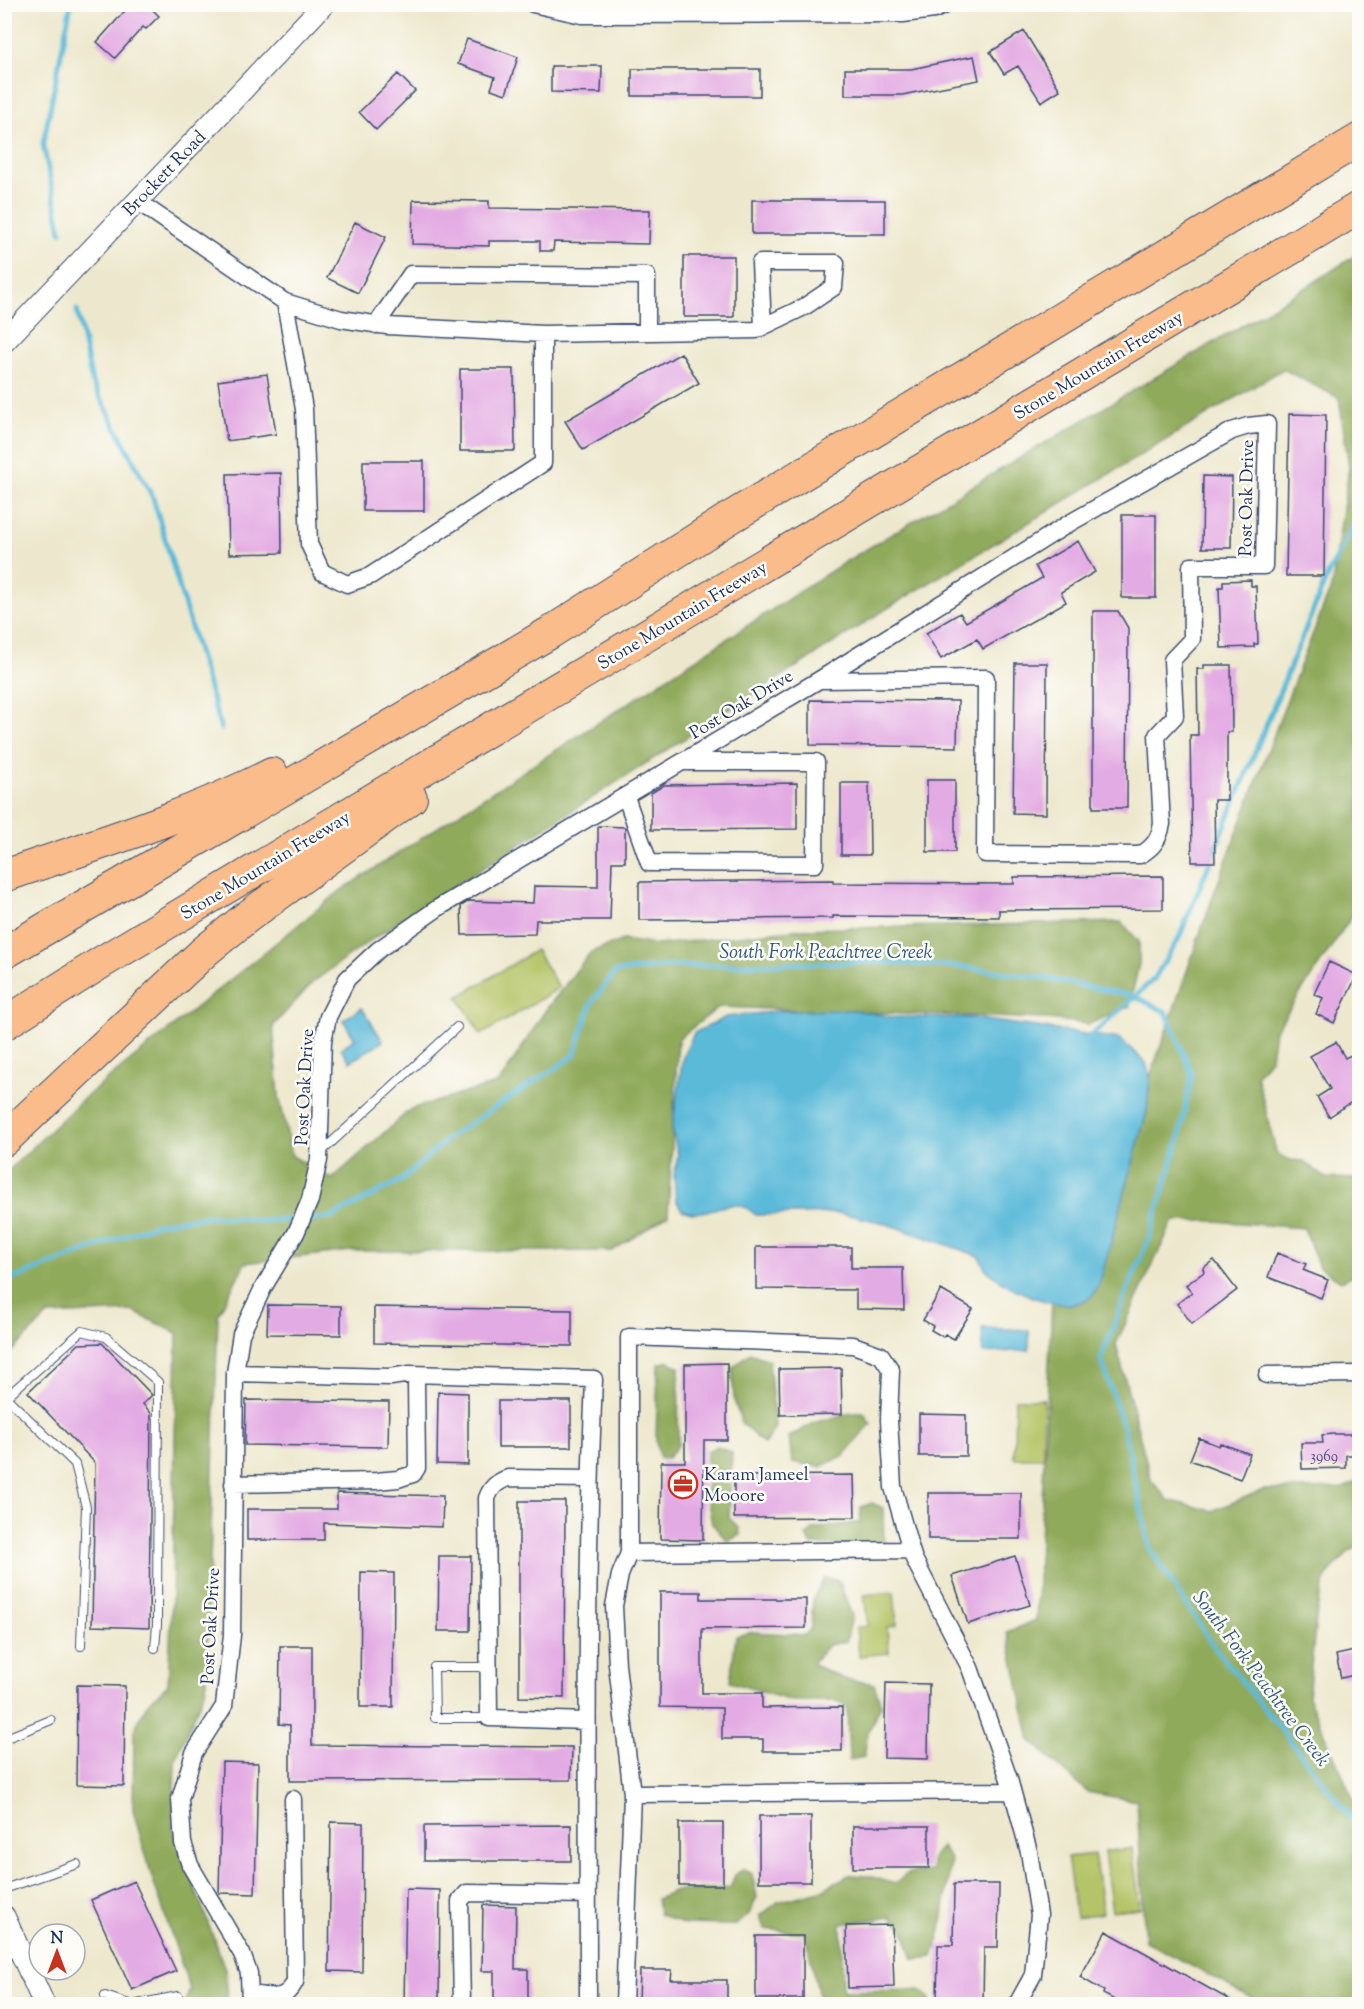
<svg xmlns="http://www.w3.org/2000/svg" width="1364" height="2009" font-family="'Sorts Mill Goudy',serif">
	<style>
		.green { fill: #b5c467; stroke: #687a62; stroke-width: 1.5 }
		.forest { fill: #90aa5c; stroke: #566c5d; stroke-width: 1.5 }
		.water { fill: #5bbad9; stroke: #3b749c; stroke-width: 1.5 }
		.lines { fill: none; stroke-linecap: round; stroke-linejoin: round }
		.stream { stroke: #5bbad9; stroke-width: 5 }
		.building { fill: #e3abe3 }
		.service-casing { stroke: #3a4b6f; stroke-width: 10 }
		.minor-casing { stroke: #3a4b6f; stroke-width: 19 }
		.tertiary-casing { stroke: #3a4b6f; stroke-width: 23 }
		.motorway-casing { stroke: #3a4b6f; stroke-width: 34 }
		.path { stroke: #3a4b6f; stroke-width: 3; stroke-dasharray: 1.5 4.5; stroke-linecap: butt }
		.service { stroke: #fff; stroke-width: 8 }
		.minor { stroke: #fff; stroke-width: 16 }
		.tertiary { stroke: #fff; stroke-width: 21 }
		.motorway { stroke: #f9bc8a; stroke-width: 32 }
		.labels { text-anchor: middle; stroke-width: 5; stroke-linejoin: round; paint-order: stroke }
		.number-label { font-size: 15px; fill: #4d4e7f }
		.street-label { font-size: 18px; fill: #1b2f5e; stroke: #fdfcf7 }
		.poi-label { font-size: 18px; fill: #1b2f5e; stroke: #fdfcf7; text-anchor: start }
		.water-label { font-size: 20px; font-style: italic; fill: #2e5983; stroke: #fdfcf7 }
	</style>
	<rect width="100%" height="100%" fill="#fdfcf7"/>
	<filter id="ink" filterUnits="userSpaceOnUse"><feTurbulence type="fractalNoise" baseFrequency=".0167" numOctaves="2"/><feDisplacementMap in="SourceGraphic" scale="12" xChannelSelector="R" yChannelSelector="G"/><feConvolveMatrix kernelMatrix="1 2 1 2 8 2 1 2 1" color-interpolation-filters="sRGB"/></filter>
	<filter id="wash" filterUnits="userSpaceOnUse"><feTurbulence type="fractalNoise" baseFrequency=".008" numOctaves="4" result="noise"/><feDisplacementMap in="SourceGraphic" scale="24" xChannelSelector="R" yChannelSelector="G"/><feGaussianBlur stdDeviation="1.35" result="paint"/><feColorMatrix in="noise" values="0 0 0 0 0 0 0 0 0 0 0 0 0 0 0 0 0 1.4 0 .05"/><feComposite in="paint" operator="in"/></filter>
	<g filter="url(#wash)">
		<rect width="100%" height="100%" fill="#ede8cd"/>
		<path class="green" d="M536,950l23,38 -78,47 -23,-38z
			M1015,1399h29l-1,59h-29z
			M894,1592l3,33 -10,2 2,26 -30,3 -3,-28 12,-2 -4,-31z
			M1132,1848l8,60 -28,3 -8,-59z
			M1094,1854l9,59 -27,4 -9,-60z"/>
		<path class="forest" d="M1359,253v639l-5,21 -79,118 -4,27 -15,18c9,26 13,52 21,78l13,6 13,1 23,17 33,1v94l-18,8 -22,-14 -15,-39 -90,-7h-41l-57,123 35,136 17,20 44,11 51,-21 80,-2 16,-7v66l-10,4 -23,26 -9,32 -9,88 51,115v192h-97l-117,-63 -8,-140 -50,-9 -57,-52 -23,-108 29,-12 16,-318c16,1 37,2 45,-15l50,-176 3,-34 63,-181 79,-209 40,-102 17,-118 -10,-69 -56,-29 -392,237 -517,332 -61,44 -40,44 6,70 13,60 40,23 79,-70 88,-26 46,-72 46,-59 32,-12 34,5 145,-16 319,-7 18,19v23l-10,43 -40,17 -41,-5 -329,-12 -41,32 -10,176 -56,36h-261l-106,12 -27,52 -12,373 -31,72 -2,68 52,141 3,25 -7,10h-36l5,-15 -39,-115 -18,-64 1,-80 13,-26 21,-19 4,-87 5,-265 -45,-22 -84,4 -43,44v-185l77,-74 258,-209 505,-329 465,-277z
			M750,1353l19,7 6,67 -11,17 -22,-20 -8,-24 -2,-32z
			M668,1361l11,6 -1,78 -10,13h-8l-4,-16 2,-78z
			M852,1413h12l7,11 -28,32 -23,11 -28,-5 -3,-25 27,-15z
			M717,1446l15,7 -3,65 10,10 1,7 -12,6 -16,-17 -5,-26v-46z
			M872,1503l11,5 1,37h-72l-6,-9 8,-7 46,-7 1,-15z
			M824,1578l15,3 13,35 -6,26 -18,3 -16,19 32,15 30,5 7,21 -13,27 -4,25 -15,3 -2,-54 -13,-5h-42l-62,-19 6,-46 17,-4 52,3 6,-7 2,-29z
			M941,1847l10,13 -10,70 -8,27 -20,2 -11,-33 -11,-9 -50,7 2,67 77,-1 10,8 -1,6h-101l-8,-4 -15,-67 -41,-4 -4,-13 18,-14 42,-11 29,-16 20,1 26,8 13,-11 24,-2v-13z
			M744,1869l8,5 5,23 -8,17 -13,11 -53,-1 -24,-10 -2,-15 19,-8 54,-3 5,-13z"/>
		<path class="water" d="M362,1008l21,33 -33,21 -9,-14 14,-9 -12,-19z
			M855,1010l37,7 80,1 148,21 26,24 4,14 -3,34 -45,164c-3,8 -6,19 -14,24 -28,16 -83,-10 -103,-31 -2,-3 -4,-9 -6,-12l-98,-34 -43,-9 -82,2c-22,-21 -36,-4 -60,-2 -4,1 -10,-2 -14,-3l-6,-10 -2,-24 4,-21 -6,-27 11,-71 11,-24 32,-16 54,-6z
			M982,1328l47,2v20l-46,3z"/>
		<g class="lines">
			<path class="stream" d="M61,232l-18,-88 28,-140
				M77,310l15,72 61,116 68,231
				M1092,1035l62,-56 25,-41 149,-364 32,-60
				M4,1282l155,-59 51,-7 54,5 66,-3 73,-39 48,-43 123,-80 17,-52 24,-32 56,-6 203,-4 89,5 80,11 91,18 32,16 26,62 -13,65 -31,102 -24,57 -23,61 22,67 27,123 65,99 95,117 50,65"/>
		</g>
		<g id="blocks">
			<path class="building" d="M131,4h16l12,12 -13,13 -3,-2 -28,31 -18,-16z
				M1024,31l36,59 -19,12 -23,-36 -14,8 -14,-22z
				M467,39l51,18 -12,37 -15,-5 4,-12 -37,-13z
				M974,56l5,24 -77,15h-57v-26h66z
				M551,66h51l-1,27 -50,-1z
				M632,69h128v27h-128z
				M398,74l17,17 -39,39 -17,-18z
				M413,200l76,1v7l161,2 -1,34 -95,-2 -1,9h-13v-10h-51v5l-77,-2z
				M752,200h133v34h-133z
				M355,222l31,15 -28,56 -31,-15z
				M684,256h50v61h-50z
				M681,353l18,30 -116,67 -18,-29z
				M460,369h54l1,82h-55z
				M267,374l9,60 -49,7 -9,-60z
				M1289,414l37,1 -2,161h-38z
				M363,461h61v50h-61z
				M281,473l1,80 -53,1 -2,-80z
				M1203,476l29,1 -1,71h-29z
				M1122,515h34v83h-34z
				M1078,541l17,31 -34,20 5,10 -83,47 -6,-10 -36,20 -15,-26 34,-20 6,9 76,-44 -7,-12z
				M1251,580v6h5l2,58h-4v3l-33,1 -2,-61h4v-6z
				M1093,611h25l10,17 -1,180h-34z
				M1015,663h32l-1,151 -33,-1z
				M1204,665h27l1,67h-5v68h-13l1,62h-23l-2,-127h8l-1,-66h7z
				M810,700l148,1 -1,46 -147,-2z
				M927,780h28v72h-28z
				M797,783v46l-146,1v-37l13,-8z
				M841,783h28l1,72h-29z
				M598,826l27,1v35h-13l-2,58h-74l-1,14 -73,1 -1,-29 8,-5 64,2 1,-17 64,1z
				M1163,876v33l-164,1v7l-166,-1v2l-194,2v-38l194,-2v3l181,1v-7z
				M1329,962l28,13 -23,48 -18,-9 7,-16 -9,-4z
				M1336,1042l9,16 6,-3 8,13v29l-30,20 -12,-20 13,-8 -20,-33z
				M756,1247h95v21h52l1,42 -48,-1v-19l-100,-1z
				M1277,1253l29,11 -3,6 25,10 -7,18 -53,-21z
				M1214,1260l23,30 -45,34 -15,-20 15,-12 -6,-7 18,-13 -1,-4z
				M941,1290l32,19 -19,30 -9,-5 -2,3 -12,-7 2,-4 -10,-6z
				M268,1305l73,1v29l-74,-1z
				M374,1307l198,3v36l-198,-3z
				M102,1343l50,52 -9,9 8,9 -2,215 -57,-2 3,-163 -67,-71 51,-48z
				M727,1363v77h-23l-1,100 -43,-1 1,-77h24v-98z
				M841,1368l1,46 -62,1 -1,-46z
				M438,1392l30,1v72l-31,-1z
				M246,1400l143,2 -1,45 -143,-2z
				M498,1401h73v46h-73z
				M919,1414l47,1v41h-47z
				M1334,1434h25v21h-13v13l-44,1 -1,-26h22l-1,-8z
				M1199,1438l20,8 1,-3 30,11 -10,25 -50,-19z
				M854,1475l1,42 -121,1v-42z
				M337,1493l106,3 -1,31 -118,-4v17h-77v-31h90z
				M928,1493h93v46h-93z
				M519,1501h46l-1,197 -45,-1z
				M439,1556h32l-1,75h-32z
				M1015,1556l15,49 -62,19 -16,-48z
				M361,1572l33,1 -1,134h-33z
				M660,1592h41v7h105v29l-104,1v64h60v15l80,-1v44h-79v-12h-41v-31l-62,-1z
				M280,1646h32v99l260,2 -1,33 -281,1v-56l-11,-1z
				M1359,1650v24l-18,4 -5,-23z
				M886,1683l43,1 -1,75 -44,-1z
				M77,1685l48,1 -1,100 -48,-1z
				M222,1762l36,1 -3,131 -36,-1z
				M759,1816h52v66h-52z
				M331,1822l32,1 -1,149 -33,-1z
				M679,1823h44v62h-44z
				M571,1825v36h-147v-35z
				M853,1826h76v42h-76z
				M134,1881l42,90 -44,19 -41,-90z
				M954,1884h45l-1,63h-14l-1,57h-46l1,-59h15z
				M406,1889l34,1 -1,114h-35z
				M483,1905l33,1 -1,63h13v35h-34v-33h-12z
				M892,1925l2,62 -46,1 -2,-62z
				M1106,1931l131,73h-115l-19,-10 1,-3 -24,-14z
				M756,1936h47v63h-47z
				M640,1970h32l-1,10h56v24h-58v-2h-30z"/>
		</g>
	</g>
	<g filter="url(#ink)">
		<use href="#blocks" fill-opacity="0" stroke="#3a4b6f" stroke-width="1.5"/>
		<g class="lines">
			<g class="service-casing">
				<path id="service" d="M320,1153l137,-126
					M81,1646l5,-139 -11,-43 -69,-67 76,-66 24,6 52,45 -1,243 -2,23
					M489,1667h-55l1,51h54
					M4,1739l47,-19
					M4,1889l73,-25
					M105,1996l24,8
					M137,2004l41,-8"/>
			</g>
			<g class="minor-casing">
				<path id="minor" d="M533,4l49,11 321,-1 31,-4 13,-6
					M137,201l148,101 19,107 5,135 13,28 25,12 23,-8 173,-113v-129
					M285,302l56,17 46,7 156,8 213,-4 48,-23 30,-20 2,-24h-76l3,64
					M376,325l35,-51 236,2v56
					M626,797l23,66 166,1 1,-102h-133
					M410,1374l184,5c-9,208 -6,417 -6,625
					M1267,1375l93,-1
					M233,1484l143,-3 22,-2 15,-5 4,-6 -1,-88 -6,-6 -19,3 -156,-4
					M629,1553l282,-3
					M587,1721l-98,-3 -2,-220c4,-11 10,-16 21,-20l82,1
					M632,1794l380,-3
					M250,1994c21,2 34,9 45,-12l-2,-183
					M250,2004l-1,-31 -7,-19 -52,-89 -7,-22 -3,-44 14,-46 30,-47 8,-71 3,-262 6,-39 22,-46 33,-55 14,-33 9,-40 4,-119 5,-24 19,-38 31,-29 60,-42 381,-228 249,-156 164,-93 16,-5 19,-2 -3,142h-73l1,73 -20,21 3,56 -18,19 5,89c-3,15 -8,23 -22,31l-155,-1 1,-176 -167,2
					M462,2004l-2,-103 7,-8 121,2
					M624,2004l8,-210 -15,-129 -3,-59 6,-31 9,-22v-216l224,8 28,10 10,15 -2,50 4,67 18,63 3,9 56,109 39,111 20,73 10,63 -6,60 -16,29"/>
			</g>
			<g class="tertiary-casing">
				<path id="tertiary" d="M4,342l320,-338
					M4,1916l40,88"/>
			</g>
			<g class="motorway-casing">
				<path id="motorway" d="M4,876c91,-31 183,-59 268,-102
					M4,953l547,-321 177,-113 632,-380
					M4,1024l98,-62 1258,-755
					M4,1140l201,-189 42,-34 164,-119"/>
			</g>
			<path class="path" d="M1354,1059l3,-9 1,-12"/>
			<use href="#service" class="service"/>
			<use href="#minor" class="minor"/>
			<use href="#tertiary" class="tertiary"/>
			<use href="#motorway" class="motorway"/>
		</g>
	</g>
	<defs>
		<g id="office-ring" transform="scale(1.5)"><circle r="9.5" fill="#fdfcf7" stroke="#c8321e" stroke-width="1.5"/><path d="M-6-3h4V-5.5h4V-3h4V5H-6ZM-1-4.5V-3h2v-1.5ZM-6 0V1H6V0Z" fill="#c8321e"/></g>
	</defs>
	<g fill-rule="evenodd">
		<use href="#office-ring" x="683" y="1484"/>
	</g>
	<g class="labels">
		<g class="number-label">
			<text x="1324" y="1461">3969</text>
		</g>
		<g class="street-label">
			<text transform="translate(164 173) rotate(-46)" y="6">Brockett Road</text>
			<text transform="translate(1098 365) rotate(-31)" y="6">Stone Mountain Freeway</text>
			<text transform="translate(1246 498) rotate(-89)" y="6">Post Oak Drive</text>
			<text transform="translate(682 615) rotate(-31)" y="6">Stone Mountain Freeway</text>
			<text transform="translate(741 704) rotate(-31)" y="6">Post Oak Drive</text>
			<text transform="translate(265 865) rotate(-31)" y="6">Stone Mountain Freeway</text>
			<text transform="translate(304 1087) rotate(-87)" y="6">Post Oak Drive</text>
			<text transform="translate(210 1626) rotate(-87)" y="6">Post Oak Drive</text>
		</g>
		<g class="poi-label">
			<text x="704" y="1480">Karam Jameel<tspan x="704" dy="21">Mooore</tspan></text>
		</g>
		<g class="water-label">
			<text x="826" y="958">South Fork Peachtree Creek</text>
			<text transform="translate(1262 1678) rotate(53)" y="7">South Fork Peachtree Creek</text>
		</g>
	</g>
	<rect width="1364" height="2009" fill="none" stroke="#fdfcf7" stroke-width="24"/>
	<g transform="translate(57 1952)"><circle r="28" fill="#fdfcf7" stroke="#a3aaba" stroke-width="1.5"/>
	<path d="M0-4.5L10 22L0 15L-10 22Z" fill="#c8321e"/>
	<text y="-9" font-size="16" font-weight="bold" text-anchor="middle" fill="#1b2f5e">N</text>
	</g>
</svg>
